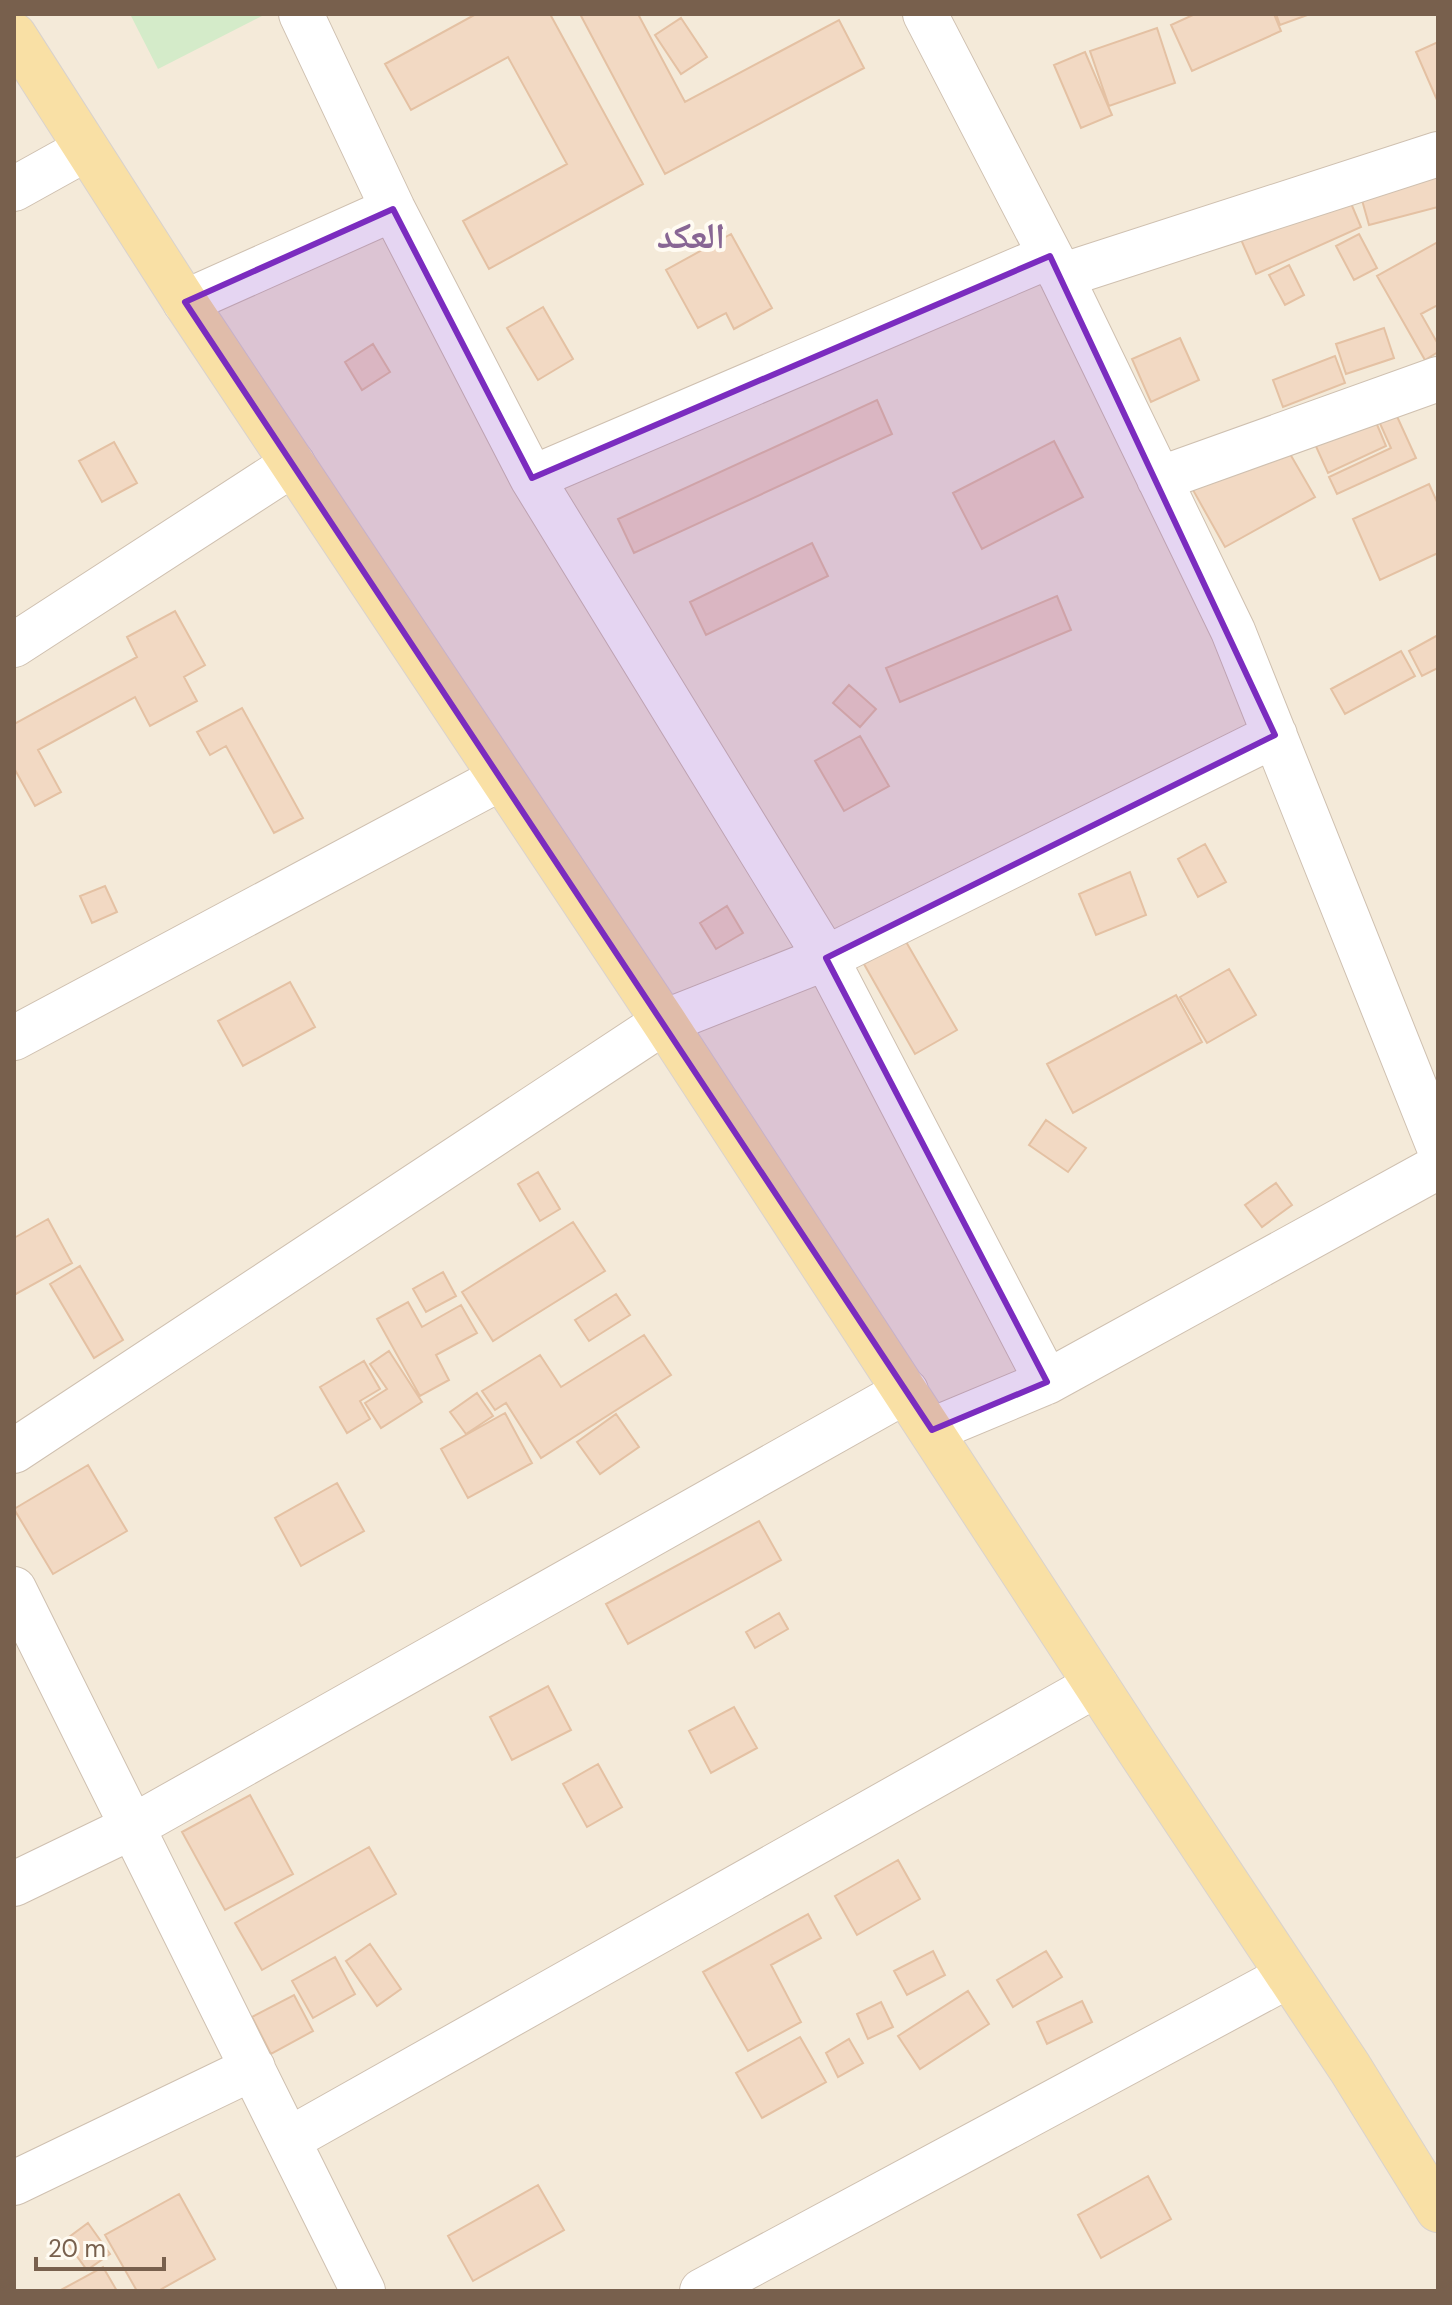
<svg xmlns="http://www.w3.org/2000/svg" width="1452" height="2305" font-family="'DM Sans','Noto Naskh Arabic',sans-serif">
	<style>
		.residential { fill: #f4ead9 }
		.green { fill: #d4ebc9 }
		.building { fill: #f2d9c3; stroke: #e4c1a3; stroke-width: 2 }
		.lines { fill: none; stroke-linecap: round; stroke-linejoin: round }
		.minor-casing { stroke: #cfc0b0; stroke-width: 46 }
		.primary-casing { stroke: #d9d2cd; stroke-width: 46 }
		.minor { stroke: #fff; stroke-width: 44 }
		.primary { stroke: #f9e0a5; stroke-width: 44 }
		.marked { fill: #7b2cbf; fill-opacity: 0.2; stroke: #7b2cbf; stroke-width: 6; stroke-linejoin: round }
		.labels { text-anchor: middle; stroke-width: 8; stroke-linejoin: round; paint-order: stroke }
		.district-label { font-size: 36px; font-weight: bold; fill: #886694; stroke: #fffbf2 }
	</style>
	<rect width="100%" height="100%" fill="#fdf7eb"/>
	<path class="residential" d="M14,14h1424v2277h-1424z"/>
	<path class="green" d="M130,14h134v1l-106,54z"/>
	<path class="building" d="M476,14h74l93,170 -154,85 -26,-48 104,-57 -59,-107 -97,53 -26,-46z
		M580,14h58l47,88 154,-82 25,48 -199,106z
		M1195,14h79l7,17 -89,40 -21,-46z
		M1276,14h34l-30,11z
		M681,18l26,39 -26,17 -26,-39z
		M1157,28l18,55 -66,23 -19,-55z
		M1438,42v57l-1,1 -21,-48z
		M1085,52l27,63 -31,13 -27,-63z
		M1438,172v35l-69,18 -9,-32z
		M1342,182l19,45 -105,47 -20,-46z
		M731,234l41,74 -38,21 -8,-16 -28,15 -32,-58z
		M1359,234l18,34 -23,12 -18,-34z
		M1438,242v63l-17,9 17,30v8l-13,8 -48,-84z
		M1289,265l15,30 -19,10 -16,-30z
		M543,307l30,52 -35,21 -31,-52z
		M1384,328l10,30 -48,16 -10,-30z
		M1180,338l19,42 -48,22 -19,-43z
		M373,344l17,28 -28,18 -17,-28z
		M1335,356l10,27 -62,24 -10,-27z
		M877,400l15,34 -258,119 -16,-34z
		M1395,412l21,46 -79,36 -8,-17 62,-29 -13,-29z
		M1373,415l13,31 -58,27 -14,-31z
		M1282,440l33,57 -90,50 -32,-57z
		M1054,441l29,56 -101,52 -29,-56z
		M114,442l23,41 -35,19 -23,-41z
		M1429,484l9,20v49l-58,27 -27,-61z
		M812,543l16,33 -122,59 -16,-33z
		M1057,596l14,34 -171,72 -14,-34z
		M175,611l30,54 -21,12 13,24 -47,25 -15,-29 -97,53 23,42 -26,14 -21,-38v-44l123,-67 -10,-20z
		M1438,635v33l-16,8 -13,-25z
		M1401,651l14,25 -70,38 -14,-25z
		M849,685l27,24 -16,18 -27,-24z
		M242,708l61,110 -29,15 -48,-87 -16,9 -13,-23z
		M860,736l29,50 -45,25 -29,-50z
		M1205,844l21,38 -28,15 -20,-38z
		M1130,872l16,43 -50,20 -17,-41z
		M105,886l12,26 -25,11 -12,-27z
		M727,906l16,27 -27,16 -16,-26z
		M905,940l52,90 -42,24 -51,-90z
		M1229,969l27,46 -49,28 -27,-46z
		M290,982l25,45 -72,39 -25,-45z
		M1176,995l26,47 -129,71 -26,-49z
		M1046,1120l40,28 -18,24 -39,-27z
		M538,1172l22,37 -20,12 -22,-37z
		M1276,1183l16,22 -30,22 -17,-22z
		M48,1219l24,44 -58,32v-57z
		M573,1222l32,49 -112,70 -31,-49z
		M80,1266l43,74 -29,18 -44,-74z
		M443,1272l13,24 -30,16 -13,-23z
		M616,1294l14,21 -41,26 -14,-21z
		M408,1302l14,25 39,-22 16,28 -41,22 13,25 -29,16 -43,-77z
		M644,1335l27,40 -130,83 -35,-55 -11,7 -13,-19 58,-36 21,32z
		M389,1351l33,51 -41,26 -16,-25 22,-14 -17,-25z
		M364,1361l16,28 -20,12 10,18 -23,14 -27,-46z
		M477,1393l16,23 -27,18 -16,-22z
		M505,1413l27,50 -64,35 -27,-49z
		M616,1414l23,33 -39,27 -23,-32z
		M88,1465l39,66 -74,43 -39,-65z
		M337,1483l27,48 -63,35 -26,-48z
		M759,1521l22,39 -153,84 -22,-40z
		M779,1613l9,16 -33,19 -9,-16z
		M548,1686l23,44 -59,30 -22,-43z
		M734,1707l23,41 -46,25 -22,-42z
		M598,1764l24,43 -35,20 -24,-43z
		M250,1795l43,79 -68,36 -43,-78z
		M369,1847l27,47 -134,76 -27,-47z
		M898,1860l22,39 -63,36 -22,-39z
		M808,1914l13,24 -50,27 30,57 -53,29 -45,-79z
		M370,1944l31,45 -24,17 -31,-45z
		M933,1951l12,24 -38,20 -13,-24z
		M1046,1951l16,26 -49,30 -16,-27z
		M335,1957l20,37 -42,24 -21,-37z
		M968,1991l21,33 -69,45 -22,-33z
		M294,1995l19,36 -42,23 -19,-37z
		M1082,2001l10,21 -45,22 -10,-22z
		M881,2002l12,25 -25,12 -11,-25z
		M800,2037l26,45 -64,36 -26,-45z
		M849,2039l14,24 -25,14 -12,-24z
		M1148,2176l23,43 -70,39 -23,-43z
		M538,2185l26,45 -91,51 -25,-45z
		M179,2194l36,65 -57,32h-21l-32,-56z
		M88,2223l22,31 -23,16 -22,-30z
		M103,2267l14,24h-58z"/>
	<g class="lines">
		<g class="minor-casing">
			<path id="minor" d="M301,14l92,195 139,269 294,480 221,424
				M925,14l136,262 172,355 205,514
				M14,189l72,-40
				M1061,276l377,-122
				M185,302l208,-93
				M532,478l518,-222
				M1159,479l279,-100
				M14,645l279,-181
				M14,1038l487,-260
				M932,1430l115,-48 391,-215
				M14,1451l650,-429 162,-64 449,-223
				M14,1589l349,702
				M14,1884l118,-57 774,-436
				M288,2140l808,-455
				M14,2183l239,-115
				M702,2291l586,-315"/>
		</g>
		<g class="primary-casing">
			<path id="primary" d="M14,35l171,267 479,720 474,727 212,319 88,142"/>
		</g>
		<use href="#minor" class="minor"/>
		<use href="#primary" class="primary"/>
	</g>
	<path class="marked" d="M393,209l139,269 518,-222 225,479 -449,223 221,424 -115,48 -747,-1128z"/>
	<g class="labels">
		<g class="district-label">
			<text x="691" y="248">العكد</text>
		</g>
	</g>
	<rect width="1452" height="2305" fill="none" stroke="#78604d" stroke-width="32"/>
	<path d="M36 2257v12h128v-12" fill="none" stroke="#78604d" stroke-width="4"/>
	<text x="48" y="2257" font-size="24" fill="#78604d" stroke="#fffbf2" stroke-width="6" paint-order="stroke">20 m</text>
</svg>
